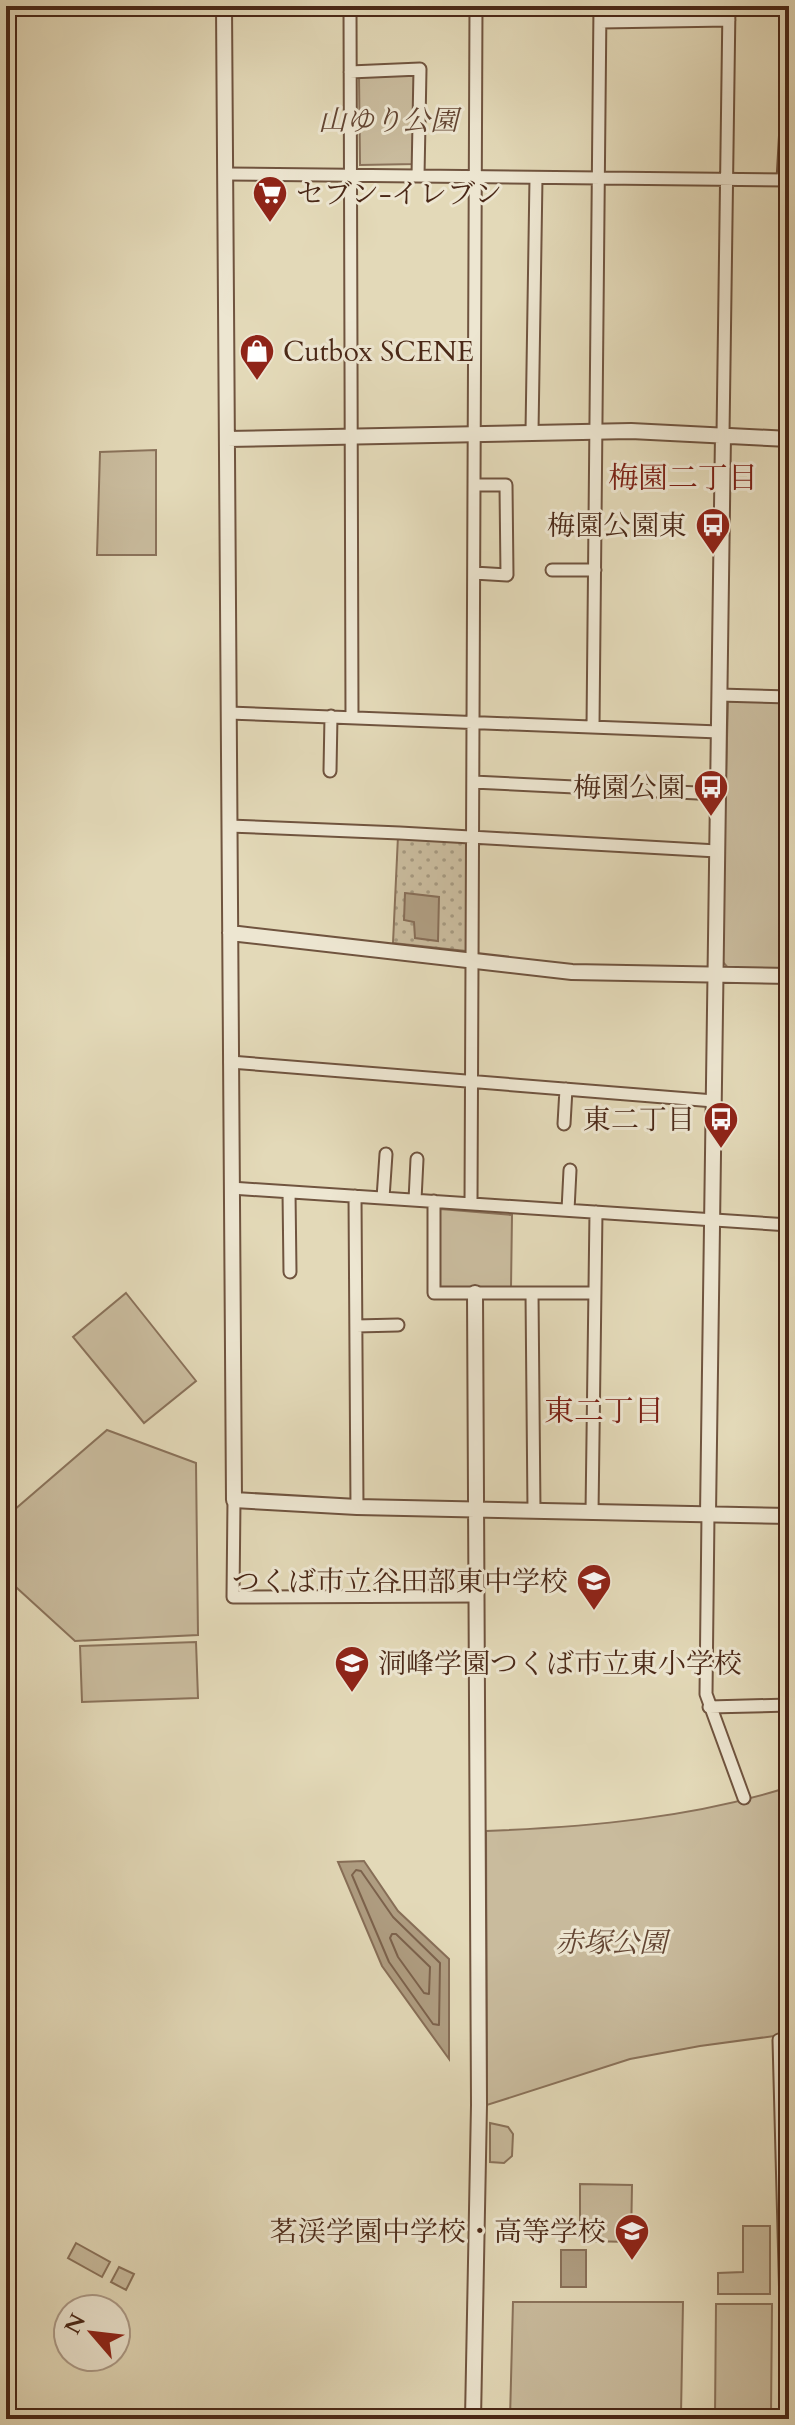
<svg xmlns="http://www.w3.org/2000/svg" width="795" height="2425" font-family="Cardo,'Noto Serif JP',serif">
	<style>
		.green { fill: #c9bb9d; stroke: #8a725a; stroke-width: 2 }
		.garden { fill: url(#garden-dots); stroke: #8a725a; stroke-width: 2 }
		.water { fill: #af9d81; stroke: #876e57; stroke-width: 2 }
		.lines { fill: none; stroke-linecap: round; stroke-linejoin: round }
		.shore { stroke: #7c624c; stroke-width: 2 }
		.minor-casing { stroke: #70543f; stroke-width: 15 }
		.tertiary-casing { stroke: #70543f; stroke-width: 18 }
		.minor { stroke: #ede6d1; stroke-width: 11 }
		.tertiary { stroke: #ede6d1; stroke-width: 14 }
		.labels { text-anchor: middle; stroke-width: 6; stroke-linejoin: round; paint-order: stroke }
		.park-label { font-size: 28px; font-style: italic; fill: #634532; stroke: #ede6d1 }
		.poi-label { font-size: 28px; fill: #4a2817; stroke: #ede6d1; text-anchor: end }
		.neighbourhood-label { font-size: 30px; fill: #7a1f14; stroke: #ede6d1 }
	</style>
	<defs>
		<pattern id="garden-dots" width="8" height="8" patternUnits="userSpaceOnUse" patternTransform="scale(2)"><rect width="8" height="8" fill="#c9bb9d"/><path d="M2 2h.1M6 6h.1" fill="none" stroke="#a5987f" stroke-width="1.8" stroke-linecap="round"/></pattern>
	</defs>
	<rect width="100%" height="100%" fill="#e3d9b8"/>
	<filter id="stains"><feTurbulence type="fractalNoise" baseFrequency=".0025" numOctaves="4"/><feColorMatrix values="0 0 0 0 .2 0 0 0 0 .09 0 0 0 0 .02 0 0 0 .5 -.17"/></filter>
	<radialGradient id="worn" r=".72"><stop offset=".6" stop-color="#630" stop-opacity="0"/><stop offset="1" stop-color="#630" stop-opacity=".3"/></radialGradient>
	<path class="green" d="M359,76h56l1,88 -56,1z
		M156,450v105h-59l3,-103z
		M728,701l61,1v269l-59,-1 -9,-10z
		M440,1209l72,6 -1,73 -74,1z
		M126,1293l70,88 -52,42 -71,-86z
		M107,1430l89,33 2,172 -123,6 -69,-63v-61z
		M196,1642l2,56 -116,4 -2,-56z
		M789,1787v247l-89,12 -70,13 -143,46 -1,-274c101,-4 206,-13 303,-44z
		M490,2123l18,4 5,7 -1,22 -8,7 -14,-1z
		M580,2184l52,1 -1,57 -46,-1v-11h-5z
		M743,2226h27v68h-52v-21l25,-1z
		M76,2243l34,19 -8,15 -34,-19z
		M119,2267l15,7 -8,16 -15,-8z
		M513,2302h170l-2,113 -171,4z
		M716,2304h56l-1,113h-56z"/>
	<path class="garden" d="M398,836l70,6 -2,109 -73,-8z"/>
	<path class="water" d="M405,893l34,4 -1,44 -23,-3 -1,-16 -10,-2z
		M364,1861l34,50 51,48v100l-67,-93 -44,-104z
		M561,2250h25v37h-25z"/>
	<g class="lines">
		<path class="shore" d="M356,1870l5,1 32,46 47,46 -1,62 -6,-1 -44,-62 -37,-87z
			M392,1934h4l34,33 -1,27 -5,-1 -26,-36 -8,-19z"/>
		<g class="minor-casing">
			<path id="minor" d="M350,6l2,711
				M600,22l129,-2
				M350,72l70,-3 -2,107
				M226,174l563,6
				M783,180l6,-106
				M532,432l4,-254
				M723,435l6,-429
				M552,570h43
				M474,573l33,2 -1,-90h-32
				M719,695l70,2
				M229,713l490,19
				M593,727l7,-721
				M330,771l1,-55
				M473,782l245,12
				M229,826l171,7 317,18
				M230,1062l484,39
				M564,1124l2,-35
				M231,1188l558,37
				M289,1192l1,80
				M355,1196l2,311
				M383,1198l3,-44
				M415,1200l2,-41
				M434,1201v92h161
				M471,1204l5,-1198
				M568,1210l2,-40
				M532,1293l2,218
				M356,1326l42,-1
				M234,1500l-1,97 243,-1
				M592,1513l4,-301
				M708,1514l-2,180 38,104
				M709,1707l80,-2
				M789,2419l-10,-379 10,-2"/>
		</g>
		<g class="tertiary-casing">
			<path id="tertiary" d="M224,6l10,1494 123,7 432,9
				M227,439l404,-8 158,8
				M230,933l342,39 217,4
				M708,1514l15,-1079
				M473,2419l6,-314 -4,-812"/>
		</g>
		<use href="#minor" class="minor"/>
		<use href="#tertiary" class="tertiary"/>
	</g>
	<defs>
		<g id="supermarket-pin" transform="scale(1.8)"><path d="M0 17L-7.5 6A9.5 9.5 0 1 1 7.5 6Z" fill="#8f2418" stroke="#ede6d1"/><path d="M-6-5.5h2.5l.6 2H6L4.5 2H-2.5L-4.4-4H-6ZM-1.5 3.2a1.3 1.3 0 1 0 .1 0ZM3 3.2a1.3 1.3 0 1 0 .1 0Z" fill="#fff"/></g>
		<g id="shop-pin" transform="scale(1.8)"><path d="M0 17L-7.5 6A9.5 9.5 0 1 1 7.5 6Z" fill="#8f2418" stroke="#ede6d1"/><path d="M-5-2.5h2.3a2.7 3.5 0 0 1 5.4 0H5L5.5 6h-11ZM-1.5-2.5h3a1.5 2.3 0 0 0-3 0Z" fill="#fff"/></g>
		<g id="bus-pin" transform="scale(1.8)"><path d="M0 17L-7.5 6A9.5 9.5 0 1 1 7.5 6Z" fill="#8f2418" stroke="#ede6d1"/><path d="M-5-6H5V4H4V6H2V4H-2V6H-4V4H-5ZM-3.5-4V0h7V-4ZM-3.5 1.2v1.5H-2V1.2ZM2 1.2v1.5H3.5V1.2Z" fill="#fff"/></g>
		<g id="school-pin" transform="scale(1.8)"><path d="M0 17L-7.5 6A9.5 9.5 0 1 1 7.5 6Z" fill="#8f2418" stroke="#ede6d1"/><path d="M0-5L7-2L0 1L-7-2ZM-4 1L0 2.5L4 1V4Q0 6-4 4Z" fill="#fff"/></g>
	</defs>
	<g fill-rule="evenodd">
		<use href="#supermarket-pin" x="270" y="193"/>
		<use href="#shop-pin" x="257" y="351"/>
		<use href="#bus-pin" x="713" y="525"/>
		<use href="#bus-pin" x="711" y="787"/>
		<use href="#bus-pin" x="721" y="1119"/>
		<use href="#school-pin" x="594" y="1581"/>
		<use href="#school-pin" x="352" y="1663"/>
		<use href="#school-pin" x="632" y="2231"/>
	</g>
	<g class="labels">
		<g class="park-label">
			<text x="388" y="130">山ゆり公園</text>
			<text x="611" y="1952">赤塚公園</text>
		</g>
		<g class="poi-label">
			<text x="296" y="203" text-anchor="start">セブン-イレブン</text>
			<text x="283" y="361" text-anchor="start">Cutbox SCENE</text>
			<text x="687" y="535">梅園公園東</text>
			<text x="685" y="797">梅園公園</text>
			<text x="695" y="1129">東二丁目</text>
			<text x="568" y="1591">つくば市立谷田部東中学校</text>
			<text x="378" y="1673" text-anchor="start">洞峰学園つくば市立東小学校</text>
			<text x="606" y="2241">茗渓学園中学校・高等学校</text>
		</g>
		<g class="neighbourhood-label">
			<text x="683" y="488">梅園二丁目</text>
			<text x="604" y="1421">東二丁目</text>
		</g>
	</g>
	<rect width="795" height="2425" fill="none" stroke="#e3d9b8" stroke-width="32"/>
	<rect x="8" y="8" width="779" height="2409" fill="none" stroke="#4a2817" stroke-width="4"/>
	<rect x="16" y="16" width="763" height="2393" fill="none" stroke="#4a2817" stroke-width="2"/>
	<g transform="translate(92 2333) rotate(298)"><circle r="38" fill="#ede6d1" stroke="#ac9a87" stroke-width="2"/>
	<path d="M0-6L14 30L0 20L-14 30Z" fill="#8f2418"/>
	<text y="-12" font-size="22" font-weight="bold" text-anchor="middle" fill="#4a2817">N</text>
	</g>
	<rect width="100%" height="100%" filter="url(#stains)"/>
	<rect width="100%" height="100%" fill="url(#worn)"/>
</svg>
